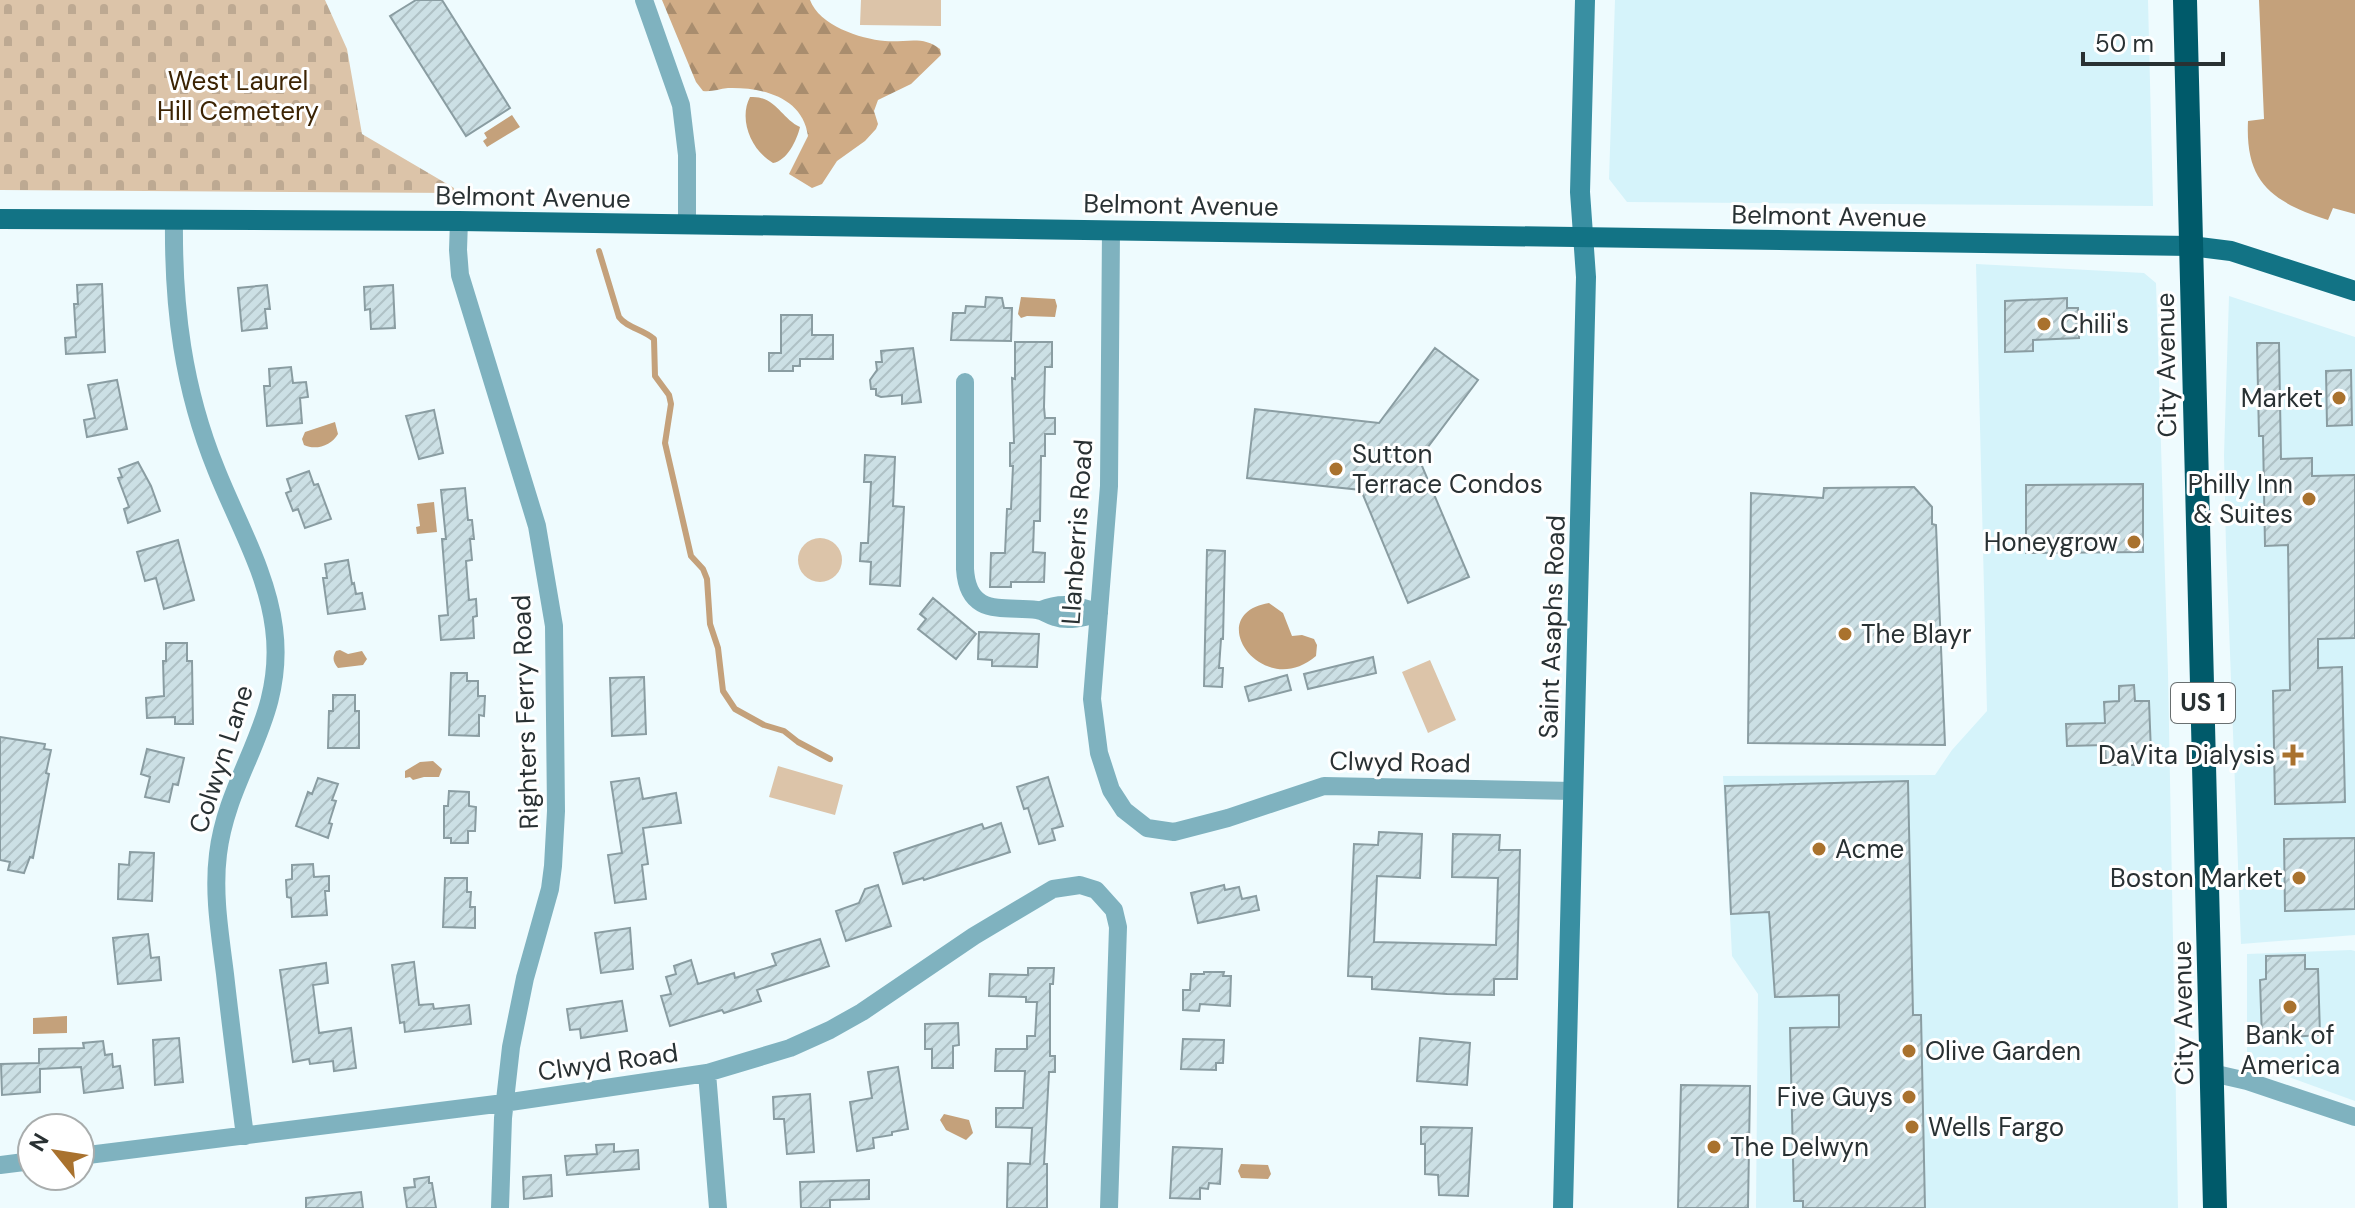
<svg xmlns="http://www.w3.org/2000/svg" width="2355" height="1208" font-family="'DM Sans',sans-serif">
	<style>
		.built { fill: #d5f3fa }
		.green { fill: #dcc4a9 }
		.forest { fill: url(#forest-firs) }
		.cemetery { fill: url(#cemetery-stones) }
		.water { fill: #c4a17b }
		.lines { fill: none; stroke-linecap: round; stroke-linejoin: round }
		.stream { stroke: #c4a17b; stroke-width: 6 }
		.building { fill: url(#building-hatch); stroke: #8a9da2; stroke-width: 2 }
		.street { stroke: #7fb2bf; stroke-width: 18 }
		.secondary { stroke: #398fa2; stroke-width: 20 }
		.primary { stroke: #127385; stroke-width: 20 }
		.highway { stroke: #005a6a; stroke-width: 24 }
		.poi-dot { fill: #a9722e; stroke: #fff; stroke-width: 3 }
		.labels { text-anchor: middle; stroke-width: 6; stroke-linejoin: round; paint-order: stroke }
		.shield { fill: #fff; stroke: #696f70; stroke-width: 2 }
		.shield-label { font-size: 24px; font-weight: bold; fill: #293133 }
		.park-label { font-size: 26px; fill: #3c2404; stroke: #fff }
		.street-label { font-size: 26px; fill: #293133; stroke: #fff }
		.poi-label { font-size: 26px; fill: #293133; stroke: #fff; text-anchor: start }
	</style>
	<defs>
		<pattern id="forest-firs" width="22" height="20" patternUnits="userSpaceOnUse" patternTransform="scale(2)"><rect width="22" height="20" fill="#d0ac86"/><path d="M5 1l3.5 6h-7zM16 11l3.5 6h-7z" fill="#a98d6e"/></pattern>
		<pattern id="cemetery-stones" width="16" height="16" patternUnits="userSpaceOnUse" patternTransform="scale(2)"><rect width="16" height="16" fill="#dcc4a9"/><path d="M2 7V4a2 2 0 0 1 4 0v3zM10 15v-3a2 2 0 0 1 4 0v3z" fill="#bda992"/></pattern>
		<pattern id="building-hatch" width="6" height="6" patternUnits="userSpaceOnUse" patternTransform="scale(2)"><rect width="6" height="6" fill="#cce0e5"/><path d="M-1 1l2-2M0 6l6-6M5 7l2-2" fill="none" stroke="#afc1c5"/></pattern>
	</defs>
	<rect width="100%" height="100%" fill="#eefbfe"/>
	<path class="built" d="M1615,0h533l5,206 -526,-4 -18,-23z
		M1976,264l168,9 12,10 12,390 10,535h-422l2,-214 -26,-38 -9,-180 212,-1 17,-25 35,-39z
		M2229,296l126,41v598l-114,9 -15,-397 -2,-92z
		M2351,950l4,1v150l-108,-39v-108z"/>
	<path class="green" d="M861,0h80v26l-81,-1z
		M798 560a22 22 0 1 1 44 0a22 22 0 1 1-44 0Z
		M1430,660l26,60 -28,13 -26,-61z
		M778,766l65,19 -8,30 -66,-18z"/>
	<path class="forest" d="M662,0h148c9,25 50,39 75,41 20,2 38,-6 55,8l1,6 -30,29 -33,16 -4,11 4,13 -2,5 -11,12 -28,20 -15,23 -10,4 -23,-14 19,-38c-5,-39 -46,-49 -80,-48 -9,1 -16,4 -25,3l-7,-9z"/>
	<path class="cemetery" d="M0,0h325l22,49 15,85 92,54v5l-454,-3z"/>
	<path class="water" d="M2259,0h96v214l-22,-6 -5,12c-55,-18 -83,-36 -80,-99l16,-2z
		M750,97c25,-2 31,21 50,30 -3,13 -13,34 -27,36 -21,-12 -35,-43 -23,-66z
		M512,115l8,12 -33,20 -4,-6 4,-3 -3,-5z
		M1021,297l34,2 2,7 -2,11 -28,-1 -6,2 -3,-4z
		M335,422l3,12c-6,11 -22,17 -34,11l-2,-6 3,-7z
		M434,502l3,30 -20,2 -1,-7 4,-1 -3,-22z
		M1269,603l14,10 9,23 10,-1 12,4 3,6 -1,11c-54,46 -115,-42 -47,-53z
		M340,650l8,4 14,-3 5,8 -4,6 -25,3c-5,-6 -6,-10 -2,-17z
		M433,761l9,8 -3,8h-15l-11,3 -3,-3 -5,1v-7l15,-9z
		M67,1016v17l-34,1v-16z
		M944,1114l25,6 4,13 -7,7 -20,-10 -6,-10z
		M1241,1164l27,1 3,9 -3,5 -27,-1 -3,-7z"/>
	<g class="lines">
		<path class="stream" d="M599,251l20,66c8,11 24,12 35,22l1,37 14,19 2,9 -6,39 26,113 12,13 4,10 3,45 8,24 5,43 12,18 29,16 20,6 14,11 32,17"/>
	</g>
	<path class="building" d="M416,0h26l68,108 -44,28 -76,-120z
		M102,284l3,68 -39,2 -1,-16 11,-1 -2,-33h4l-1,-19z
		M267,285l3,24h-5l2,19 -25,3 -4,-43z
		M393,285l2,43 -24,1 -1,-20 -5,1 -1,-23z
		M986,297l16,1 2,10h8l-1,33 -60,-1 2,-27h12l1,-7 19,1z
		M2067,298v10h11l1,30 -46,2v11l-28,1v-51z
		M781,315h31v20h21v24h-33v7h-7v5h-24v-18h12z
		M1015,342h37v25h-7l-1,40 1,11h10v16h-10v22h-4l-1,65h-6l-1,31 12,1 -1,29h-33v5h-21l1,-34h14l2,-44h4l2,-43h-3v-23h4l-2,-65 3,1z
		M2257,343h22l2,116 31,-1v18l43,-1v163l-37,1v29l24,-1 3,135 -70,2 -2,-113 17,-1 -2,-145 -23,1 -2,-110h-4z
		M913,348l8,54 -19,2v-9l-21,2 -5,-2v-6h-5l-1,-9 7,-10 -1,-8h6l-1,-11z
		M1435,348l43,32 -59,79 50,118 -61,26 -47,-113 -114,-12 8,-69 124,14z
		M291,367l2,16 13,-1 2,15 -8,1 2,25 -35,3 -3,-40h6l-1,-17z
		M2351,370l1,55 -25,1 -1,-55z
		M117,380l10,49 -40,8 -3,-17 11,-2 -7,-33z
		M434,410l9,43 -24,6 -13,-43z
		M865,455l30,2 -2,49 11,1 -4,79 -30,-2 1,-22 -11,-1 1,-18h7l3,-61h-7z
		M138,462l13,24 9,25 -32,12 -4,-14 5,-2 -11,-29 4,-1 -3,-8z
		M309,471l5,14 4,-1 13,35 -26,9 -7,-19 -5,2 -7,-18 5,-2 -4,-12z
		M2143,484v68l-117,1v-68z
		M1914,487l18,20v17l4,1 9,220 -197,-2 3,-250 72,5 1,-10z
		M465,488l3,32h4l2,19h-4l2,21 -6,1 3,39 7,-1 1,17 -4,1 1,21 -33,2 -2,-24 9,-1 -6,-76h4l-5,-49z
		M178,540l16,60 -30,9 -8,-31 -11,3 -8,-29z
		M1207,550l18,1 -2,88h-2l-2,29h4l-1,19 -18,-1z
		M348,560l4,24 2,-1 2,11 6,-1 3,16 -37,5 -5,-36h4l-2,-14z
		M933,598l43,36 -20,25 -38,-30 8,-10 -6,-5z
		M979,632l60,2 -2,33 -45,-1v-6l-14,-1z
		M166,643h21v18h5l1,63h-18v-7l-28,1 -1,-20 18,-2 -1,-35h3z
		M1373,657l3,16 -68,16 -4,-15z
		M451,673h16v8h11v15h7l-1,20 -5,-1v21l-30,-1z
		M1287,675l4,15 -42,11 -4,-14z
		M644,677l2,57 -34,2 -2,-58z
		M2134,685l1,16h14l2,52h-17v12h-28l-1,-20 -38,1 -1,-22 39,-1 -1,-21 15,-1v-15z
		M333,695h22v16h4v37h-31l1,-37h4z
		M0,737l45,7 -1,5 7,1 -5,23 3,1 -16,84 -3,-1 -6,16 -16,-3 2,-8 -10,-2z
		M147,749l37,9 -6,27 -5,-1 -4,18 -24,-5 5,-20 -9,-3z
		M1048,777l15,49 -11,3 3,11 -16,4 -11,-36 -4,1 -7,-22z
		M318,778l20,6 -6,16 4,1 -7,22 3,1 -4,14 -32,-12 12,-34 4,2z
		M639,778l4,21 33,-6 5,30 -38,5 5,36 -6,1 4,34 -31,4 -7,-48 14,-2 -11,-71z
		M1908,781l5,234h8l4,193h-122v-7h-9l-4,-173 49,-1v-32l-64,2 -6,-85 -38,2 -6,-128z
		M449,791l20,1v14l7,1 -1,24h-7v12h-17v-5h-7v-32h4z
		M1001,823l9,29 -86,28 -1,-2 -20,6 -9,-31 88,-29 2,5z
		M1379,832l43,2 -2,44 -43,-2 -3,66 122,3 2,-67 -46,-1 1,-43 47,1 -1,15h21l-3,129h-23v16l-47,-1 -75,-5v-12l-24,-1 6,-132 24,1z
		M2355,838v71l-70,2 -1,-72z
		M130,852l24,1 -2,48 -34,-2 1,-35 10,1z
		M313,864l1,13 15,-1v15h-4l2,24 -35,2 -1,-19 -4,-1 -1,-17 6,-1v-14z
		M445,878h22v14h4l-1,15h5v21l-32,-1z
		M878,885l13,41 -45,15 -10,-30 23,-8 6,-14z
		M1224,885l1,5 14,-3 3,12 14,-3 3,14 -61,13 -7,-30z
		M630,928l3,41 -32,4 -6,-40z
		M148,934l3,24 8,-1 2,23 -43,4 -5,-46z
		M820,939l9,27 -72,24 4,11 -37,12 -2,-3 -52,16 -9,-30 10,-2 -5,-17 10,-3 -2,-8 17,-6 7,24 36,-11 1,5 41,-13 -4,-11z
		M2305,955v14h13l2,66 -58,4 -2,-59 6,-1v-23z
		M414,962l5,43 14,-1 1,5 35,-4 2,19 -66,8 -1,-10 -4,1 -8,-58z
		M326,963l2,20 -15,2 6,48 32,-5 5,40 -22,3 -1,-10 -23,3 -1,-5 -16,3 -13,-92z
		M1028,968h26l-1,16h-3v72h5v16h-6l-5,92h3v44h-40l1,-45 22,1 2,-36 -36,-1v-19h27l2,-37h-30l1,-22h31v-13h8l2,-34h-11v-5l-37,-1 1,-22 38,1z
		M1204,972h20l-1,4h8l-1,30 -30,-2 -1,7 -16,-1v-20h7l1,-16h13z
		M622,1001l5,30 -46,7 -1,-9 -10,1 -3,-21z
		M958,1023l1,22 -6,1v22h-21v-19h-7v-25z
		M179,1038l4,44 -28,3 -2,-45z
		M1420,1038l50,5 -3,42 -50,-4z
		M1183,1039l41,1 -1,23h-7v7l-35,-1z
		M103,1041l2,14 7,-1 1,13 7,-1 3,22 -39,5 -3,-26 -41,2v23l-38,3 -1,-31 38,-1v-14l45,-1 -1,-5z
		M898,1067l10,62 -16,3v3l-19,3 1,10 -17,3 -7,-49 22,-4 -4,-26z
		M1681,1085l69,1 -2,122h-70z
		M810,1094l4,58 -27,2 -3,-35h-10l-1,-22z
		M1421,1127l51,1 -4,68 -29,-1 -1,-20 -13,-1v-30h-4z
		M614,1144v8l24,-2 1,19 -72,6 -2,-19 32,-2 -1,-9z
		M1173,1147l49,2 -2,35 -11,-1 -1,6 -8,-1v11l-30,-1z
		M551,1175l1,21 -28,3 -1,-22z
		M429,1177v6h3l4,25h-29l-3,-20 11,-1 -1,-8z
		M869,1180v19l-39,1v8h-29l-1,-26z
		M361,1192l2,16h-57v-10z"/>
	<g class="lines">
		<path class="street" d="M644,0l37,105 6,50v69
			M174,221c-1,86 9,167 42,248 20,51 51,103 58,159 12,92 -46,143 -56,226 -5,40 2,80 7,120 6,54 13,108 20,162
			M459,221l-1,29 2,25 77,251 17,100 2,185 -3,55 -3,23 -25,89 -14,69 -8,71 -3,90
			M1111,230l-2,256 -17,213 7,54 12,37 13,20 23,18 27,4 54,-14 96,-32 249,5
			M965,382v187c3,48 37,37 72,41 7,1 11,5 18,7 14,5 30,0 44,-4
			M1041,610c21,-9 37,-5 58,3
			M707,1073l11,135
			M2212,1073l35,8 108,36
			M80,1156l424,-53 203,-30 83,-25 40,-18 32,-18 112,-76 79,-47 27,-4 16,5 18,20 4,17 -9,281
			M0,1165l32,-4"/>
		<path class="secondary" d="M1563,1208l23,-931 -6,-85 5,-192"/>
		<path class="primary" d="M0,219l459,2 1732,25 40,5 124,40"/>
		<path class="highway" d="M2185,0l30,1208"/>
	</g>
	<g class="poi-dot">
		<circle cx="2044" cy="324" r="8"/>
		<circle cx="2339" cy="398" r="8"/>
		<circle cx="1336" cy="469" r="8"/>
		<circle cx="2309" cy="499" r="8"/>
		<circle cx="2134" cy="542" r="8"/>
		<circle cx="1845" cy="634" r="8"/>
		<path d="M2289 743h8v8h8v8h-8v8h-8v-8h-8v-8h8z"/>
		<circle cx="1819" cy="849" r="8"/>
		<circle cx="2299" cy="878" r="8"/>
		<circle cx="2290" cy="1007" r="8"/>
		<circle cx="1909" cy="1051" r="8"/>
		<circle cx="1909" cy="1097" r="8"/>
		<circle cx="1912" cy="1127" r="8"/>
		<circle cx="1714" cy="1147" r="8"/>
	</g>
	<g class="labels">
		<rect class="shield" x="2171" y="683" width="64" height="40" rx="6"/>
		<g class="shield-label">
			<text x="2203" y="711">US 1</text>
		</g>
		<g class="park-label">
			<text x="238" y="90">West Laurel<tspan x="238" dy="30">Hill Cemetery</tspan></text>
		</g>
		<g class="street-label">
			<text transform="translate(533 197) rotate(1)" y="9">Belmont Avenue</text>
			<text transform="translate(1181 205) rotate(1)" y="9">Belmont Avenue</text>
			<text transform="translate(1829 216) rotate(1)" y="9">Belmont Avenue</text>
			<text transform="translate(2166 365) rotate(-91)" y="9">City Avenue</text>
			<text transform="translate(1077 532) rotate(-86)" y="9">Llanberris Road</text>
			<text transform="translate(1552 627) rotate(-88)" y="9">Saint Asaphs Road</text>
			<text transform="translate(525 712) rotate(-92)" y="9">Righters Ferry Road</text>
			<text transform="translate(221 759) rotate(-72)" y="9">Colwyn Lane</text>
			<text transform="translate(1400 762) rotate(1)" y="9">Clwyd Road</text>
			<text transform="translate(2183 1013) rotate(-91)" y="9">City Avenue</text>
			<text transform="translate(608 1062) rotate(-8)" y="9">Clwyd Road</text>
		</g>
		<g class="poi-label">
			<text x="2060" y="333">Chili's</text>
			<text x="2323" y="407" text-anchor="end">Market</text>
			<text x="1352" y="463">Sutton<tspan x="1352" dy="30">Terrace Condos</tspan></text>
			<text x="2293" y="493" text-anchor="end">Philly Inn<tspan x="2293" dy="30">&amp; Suites</tspan></text>
			<text x="2118" y="551" text-anchor="end">Honeygrow</text>
			<text x="1861" y="643">The Blayr</text>
			<text x="2275" y="764" text-anchor="end">DaVita Dialysis</text>
			<text x="1835" y="858">Acme</text>
			<text x="2283" y="887" text-anchor="end">Boston Market</text>
			<text x="2290" y="1044" text-anchor="middle">Bank of<tspan x="2290" dy="30">America</tspan></text>
			<text x="1925" y="1060">Olive Garden</text>
			<text x="1893" y="1106" text-anchor="end">Five Guys</text>
			<text x="1928" y="1136">Wells Fargo</text>
			<text x="1730" y="1156">The Delwyn</text>
		</g>
	</g>
	<g transform="translate(56 1152) rotate(300)"><circle r="38" fill="#ffffff" stroke="#a9adad" stroke-width="2"/>
	<path d="M0-6L14 30L0 20L-14 30Z" fill="#a9722e"/>
	<text y="-12" font-size="22" font-weight="bold" text-anchor="middle" fill="#293133">N</text>
	</g>
	<path d="M2083 52v12h140v-12" fill="none" stroke="#293133" stroke-width="4"/>
	<text x="2095" y="52" font-size="24" fill="#293133" stroke="#ffffff" stroke-width="6" paint-order="stroke">50 m</text>
</svg>
